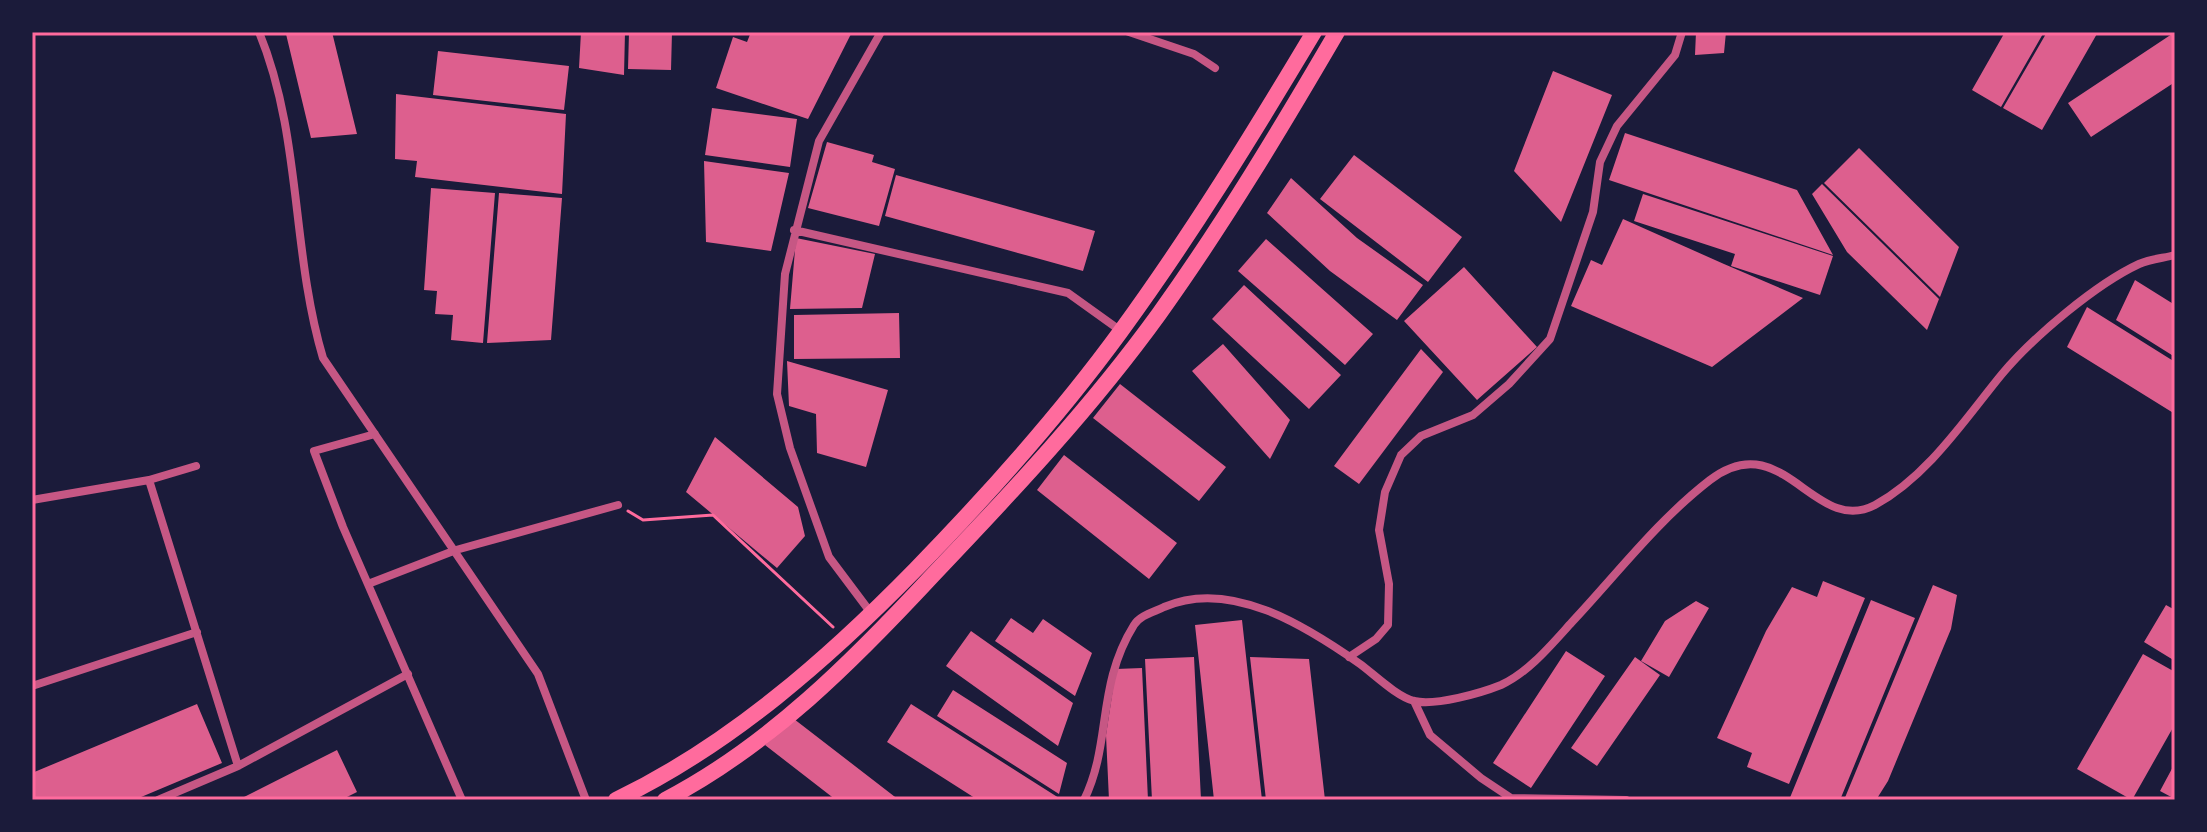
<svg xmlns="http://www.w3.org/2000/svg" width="2207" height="832" font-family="Lato,sans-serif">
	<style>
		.building { fill: #dd5f8e }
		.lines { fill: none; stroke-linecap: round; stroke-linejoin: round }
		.path { stroke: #ff6b9d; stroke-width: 3 }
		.minor { stroke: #c65784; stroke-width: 8 }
		.primary { stroke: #ff6b9d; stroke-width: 16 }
		.neatline { fill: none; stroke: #ff6b9d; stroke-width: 3 }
	</style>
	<rect width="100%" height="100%" fill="#1b1b3a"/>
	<path class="building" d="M332,32l25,102 -46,4 -25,-104z
		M581,32h44l-1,43 -45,-7z
		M629,32h43l-1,38 -43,-1z
		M751,32h101l-44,87 -92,-31 17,-51 14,5z
		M1696,32h30l-2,21 -29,2z
		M2005,32h39l-43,75 -29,-17z
		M2047,32h51l-56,98 -39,-22z
		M2175,32v50l-84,55 -23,-34z
		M438,51l131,15 -5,44 -131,-15z
		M1553,71l59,24 -51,127 -47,-51z
		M396,94l170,20 -4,80 -147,-17 2,-16 -22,-2z
		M712,108l85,11 -7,48 -85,-12z
		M1625,133l172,57 36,65 -224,-75z
		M827,142l47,13 -2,7 23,7 -16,57 -71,-18z
		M1859,148l100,99 -19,50 -116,-114z
		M1354,155l108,82 -34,45 -108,-83z
		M704,161l85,12 -18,78 -65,-9z
		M896,175l199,56 -12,40 -198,-55z
		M1291,178l66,60 66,47 -26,35 -67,-49 -63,-58z
		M1822,184l117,115 -12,31 -80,-78 -35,-58z
		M431,188l64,5 -12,150 -32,-3 2,-25 -18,-1 2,-23 -13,-1z
		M499,193l63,5 -11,142 -64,3z
		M1643,194l190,62 -13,39 -89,-29 4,-12 -101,-33z
		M1623,219l101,45 79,34 -91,69 -141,-61 20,-46 11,5z
		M796,238l79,16 -13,54 -72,1z
		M1266,239l107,95 -28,31 -107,-94z
		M1464,267l73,80 -60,53 -73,-79z
		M2135,280l40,25v52l-59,-37z
		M1244,285l97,90 -32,34 -97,-90z
		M2087,307l88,55v52l-108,-67z
		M899,313l1,45 -106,1v-44z
		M1223,344l67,76 -20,39 -78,-88z
		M1421,349l22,23 -84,112 -25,-18z
		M787,361l101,29 -22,77 -49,-14 -1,-39 -27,-8z
		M1120,384l106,83 -27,34 -106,-83z
		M715,437l83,70 7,29 -28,32 -91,-76z
		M1064,455l113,88 -28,36 -112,-89z
		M1823,581l42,17 -76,186 -42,-17 5,-14 -35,-15 49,-107 26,-44 25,10z
		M1933,585l24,10 -6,34 -63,152 -12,19h-32z
		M1871,600l44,18 -75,182h-51z
		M1696,601l13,7 -40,69 -28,-16 24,-40z
		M2166,605l9,5v51l-31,-19z
		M1011,618l22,15 10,-14 49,34 -17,43 -80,-55z
		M1242,620l20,180h-48l-19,-175z
		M971,631l102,72 -15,43 -112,-80z
		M1566,651l39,25 -74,112 -38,-25z
		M2143,654l32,18v52l-43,76 -55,-31z
		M1194,657l7,143h-49l-7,-141z
		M1250,657l59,2 16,141h-59z
		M1635,657l25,18 -63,91 -26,-18z
		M1142,668l6,132h-39l-3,-65 10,-66z
		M953,690l114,73 -8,31 -122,-78z
		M197,704l25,59 -88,37h-102v-27z
		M911,704l148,94 -2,2h-79l-91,-58z
		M794,719l105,81h-63l-71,-55z
		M337,750l20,42 -16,8h-103z
		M2175,763v36l-15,-8z"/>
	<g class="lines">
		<path class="path" d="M628,511l15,9 70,-5 120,112"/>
		<path class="minor" d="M259,32c43,104 32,219 64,326l215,316 48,126
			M1129,32l65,22 21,14
			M794,230l274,63 53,38
			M375,434l-61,17 29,76 119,273
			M149,480l89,286
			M32,500l117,-20 47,-14
			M368,584l88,-34 162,-45
			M871,613l-42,-56 -39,-109 -13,-54 8,-120 34,-133 62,-109
			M1349,657l27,-18 12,-14 1,-41 -10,-54 6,-38 16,-37 20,-19 52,-21 36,-31 41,-45 43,-127 7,-50 17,-36 58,-71 7,-23
			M32,686l165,-54
			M1414,701l16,34 51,43 30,20 115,2
			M158,800l80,-34 170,-92
			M1084,800c28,-57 12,-114 50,-175 6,-10 20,-13 30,-18 66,-29 142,19 196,57 15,11 36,32 54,37 22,5 67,-8 87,-16 27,-12 51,-41 71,-63 45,-48 86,-102 138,-142 73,-56 104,57 165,25 53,-29 90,-86 127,-131 31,-37 94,-90 137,-110 11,-5 25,-6 36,-9"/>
		<path class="primary" d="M616,800c114,-55 212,-141 300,-231 73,-75 143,-153 205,-238 70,-96 132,-197 193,-299
			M665,800c104,-54 189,-140 268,-225 80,-84 158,-167 226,-261 65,-91 122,-186 178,-282"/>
	</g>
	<rect width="2207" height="832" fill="none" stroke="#1b1b3a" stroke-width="68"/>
	<rect x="34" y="34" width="2139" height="764" class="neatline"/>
</svg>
